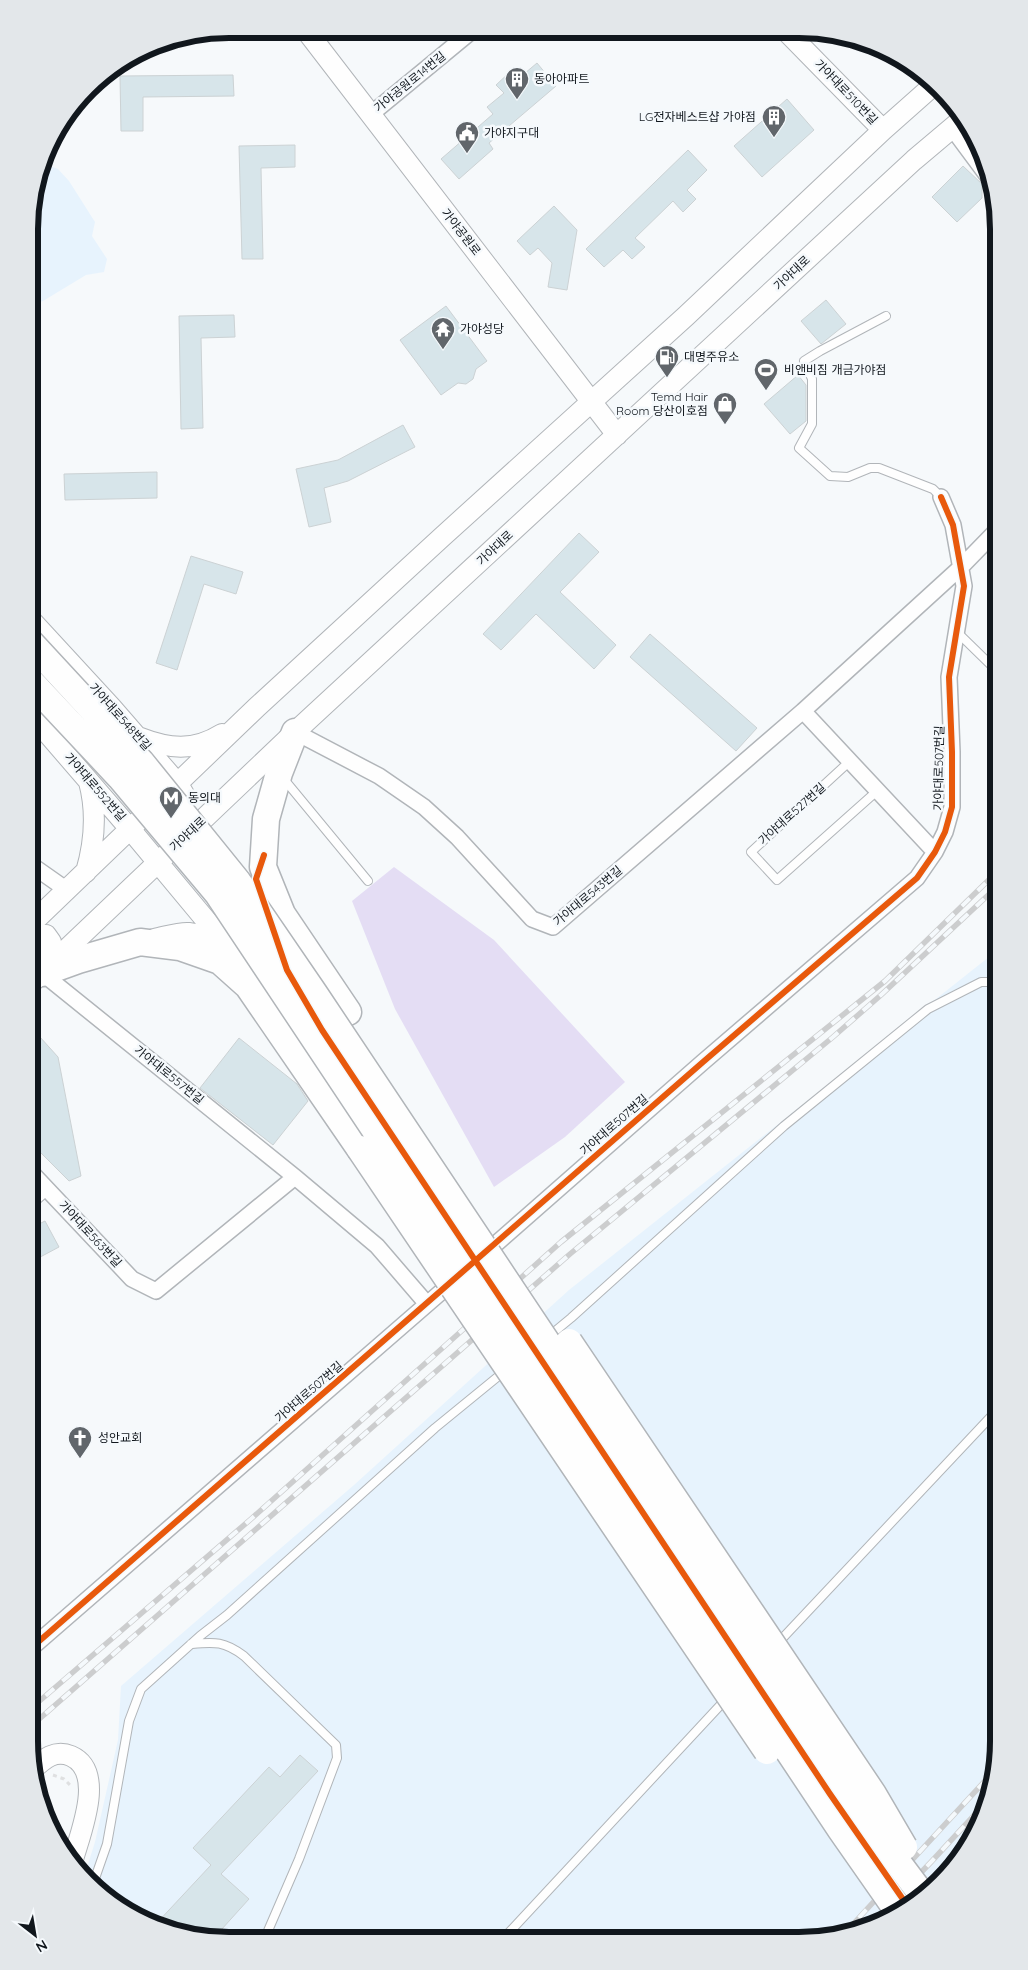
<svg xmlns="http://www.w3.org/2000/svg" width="1028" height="1970" font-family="Quicksand,'Noto Sans KR',sans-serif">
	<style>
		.built { fill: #e7f3fd }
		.green { fill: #e4ddf4 }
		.building { fill: #d7e5ea; stroke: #ccd2d4 }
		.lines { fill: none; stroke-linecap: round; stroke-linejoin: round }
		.lane-casing { stroke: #b1b5b9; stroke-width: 10 }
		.street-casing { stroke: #b1b5b9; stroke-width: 18 }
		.secondary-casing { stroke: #b1b5b9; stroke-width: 22 }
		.highway-casing { stroke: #b1b5b9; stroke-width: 29 }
		.path { stroke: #dfe0e1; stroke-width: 3; stroke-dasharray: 4 4; stroke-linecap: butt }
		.lane { stroke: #fefefe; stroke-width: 8 }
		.street { stroke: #fefefe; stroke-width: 15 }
		.secondary { stroke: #fefefe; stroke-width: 20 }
		.highway { stroke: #fefefe; stroke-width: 26 }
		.rail-casing { stroke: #cccdce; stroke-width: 5.5 }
		.rail { stroke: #f5f9fc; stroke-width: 4; stroke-dasharray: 11; stroke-linecap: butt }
		.highway-bridge-casing { stroke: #b1b5b9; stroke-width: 29; stroke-linecap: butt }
		.highway-bridge { stroke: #fefefe; stroke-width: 26 }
		.cycleway-casing { stroke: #f5f9fc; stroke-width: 9 }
		.cycleway { stroke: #e8590c; stroke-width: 6 }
		.labels { text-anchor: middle; stroke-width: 5; stroke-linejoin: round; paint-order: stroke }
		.poi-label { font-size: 12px; fill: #11171d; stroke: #f5f9fc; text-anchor: start }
		.street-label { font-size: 12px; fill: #11171d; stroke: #f5f9fc }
		.rim { fill: none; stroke: #11171d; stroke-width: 6 }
	</style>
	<rect width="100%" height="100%" fill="#f6f9fb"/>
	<path class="built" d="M47,165l11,4 11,12 26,41 -3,14 15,23 -3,13 -18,3 -43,26 -13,4v-103l11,-36z
		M999,949v806l-15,63 -26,45 -47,44 -47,24 -64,10 -598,-1 -62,-19 -43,-29 -13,-15 11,-35 23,-102 3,-54 233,-201 215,-195z"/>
	<path class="green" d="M394,867l100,73 131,142 -60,55 -71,50 -99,-178 -43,-108z"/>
	<path class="building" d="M537,63l19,23 -67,57 4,6 -34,30 -18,-20 52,-45 -6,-7 17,-14 -8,-8 15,-14 7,8z
		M233,75l1,21 -91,1v34h-22l-1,-55z
		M787,99l27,31 -52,47 -28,-31z
		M295,145v22l-34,1 2,91h-21l-3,-113z
		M688,150l19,20 -20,20 9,9 -13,13 -10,-11 -38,37 10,9 -13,12 -9,-9 -19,17 -18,-18z
		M963,166l19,18v14l-25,24 -25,-25z
		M554,206l23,24 -10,60 -19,-3 4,-24 -14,-15 -8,7 -13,-14z
		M826,300l20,24 -25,20 -20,-23z
		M446,306l41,55 -11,8 -3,10 -7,5 -8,-1 -17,12 -41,-55z
		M234,315l1,22 -34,1 2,90 -22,1 -2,-113z
		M798,375l8,10v36l-16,13 -26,-30z
		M403,425l12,22 -67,34 -24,7 7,34 -22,5 -13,-58 42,-9z
		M157,472v26l-92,2 -1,-26z
		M579,533l20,19 -39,40 56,53 -22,24 -58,-55 -35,36 -18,-16z
		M191,556l52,16 -7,22 -32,-10 -27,86 -21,-7z
		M650,634l107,94 -21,23 -106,-94z
		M40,1037l18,20 23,119 -12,5 -40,-40 1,-94z
		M239,1038l58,46 11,17 -35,44 -73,-57z
		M45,1221l14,26 -30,16v-34z
		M300,1755l18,16 -97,103 28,25 -37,41h-10l-47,-15 56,-60 -18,-17 76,-81 11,10z"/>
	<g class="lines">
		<g class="lane-casing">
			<path id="lane" d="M886,316l-66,35 -16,10 8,18v45l-13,24 31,28 18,1 22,-9h9l54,21 8,8
				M957,632l42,41
				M850,761l-99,91 26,28 100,-89
				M283,778l85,103
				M29,1207l19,-17
				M548,1337l23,-19 213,-192 144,-117 53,-27h15l3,3
				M191,1644c24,-2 33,-3 53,12l92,89 1,13 -38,101 -35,81
				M777,1644l222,-236
				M92,1887l15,-43 22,-123 12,-32 59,-53 27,-21 208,-187 71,-58
				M502,1940l225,-242"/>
		</g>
		<g class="street-casing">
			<path id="street" d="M370,115l103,-85
				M952,128l40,54
				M295,732l84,44 45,31 33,30 75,82 21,8 250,-216
				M935,852l-132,-141 158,-144 38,-39
				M30,864l37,26
				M42,973l253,204 82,69 50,58
				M29,1170l103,109 24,12 139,-114
				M481,1257l222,-195 214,-184 18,-26 10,-20 7,-25v-55l-3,-75 15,-91 -11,-61 -12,-28
				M29,1650l427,-371"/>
		</g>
		<g class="secondary-casing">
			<path id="secondary" d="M305,29l312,406
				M787,32l96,98
				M30,619l82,89 66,76 7,12
				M30,713l100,116 94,113
				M138,737c31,12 55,15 84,-3
				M86,872c9,-31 11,-60 3,-90
				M30,925l227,-218 185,-170 244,-221 197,-186 53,-47
				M30,938l7,-3h9l5,7v8l-10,18
				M154,939c11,-2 25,-7 35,-6 32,3 54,23 77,44
				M30,984l265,-252 619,-572 51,-43
				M33,1769c11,-10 22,-20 38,-13 36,16 8,80 1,107"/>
		</g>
		<g class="highway-casing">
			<path id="highway" d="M295,732l-16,41 -13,46 -3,48 19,47 66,98
				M42,973l36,-13 62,-18 40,5 40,14 28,25 112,163"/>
		</g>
		<path class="path" d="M53,1775l11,4 7,7"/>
		<use href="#lane" class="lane"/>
		<use href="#street" class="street"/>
		<use href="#secondary" class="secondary"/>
		<use href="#highway" class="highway"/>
		<g class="rail-casing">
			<path id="rail" d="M29,1710l222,-191 310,-277 324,-261 114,-111
				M29,1728l541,-474 263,-217 48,-42 118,-110
				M866,1930l66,-69 57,-62
				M844,1934l151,-164"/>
		</g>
		<use href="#rail" class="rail"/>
		<g class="highway-bridge-casing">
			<path id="highway-bridge" d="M30,642l111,120 97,120 76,111 546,819 63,84
				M30,681l90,96 98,117 623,936 58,83
				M360,1149l407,602
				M569,1342l304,452 31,53"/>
		</g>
		<use href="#highway-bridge" class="highway-bridge"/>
		<g class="cycleway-casing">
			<path id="cycleway" d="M264,855l-8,24 31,91 35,60 508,764 79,114
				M29,1650l674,-588 214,-184 18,-26 10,-20 7,-25v-55l-3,-75 15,-91 -11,-61 -12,-28"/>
		</g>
		<use href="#cycleway" class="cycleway"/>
	</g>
	<defs>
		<g id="building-pin" transform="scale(1.25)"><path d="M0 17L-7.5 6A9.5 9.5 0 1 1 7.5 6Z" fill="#61666b" stroke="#f5f9fc"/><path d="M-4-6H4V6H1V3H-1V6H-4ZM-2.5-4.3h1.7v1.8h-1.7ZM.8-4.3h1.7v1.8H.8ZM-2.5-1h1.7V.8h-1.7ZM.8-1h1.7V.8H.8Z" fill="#fff"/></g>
		<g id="civic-pin" transform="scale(1.25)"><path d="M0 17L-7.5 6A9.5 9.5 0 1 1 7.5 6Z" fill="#61666b" stroke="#f5f9fc"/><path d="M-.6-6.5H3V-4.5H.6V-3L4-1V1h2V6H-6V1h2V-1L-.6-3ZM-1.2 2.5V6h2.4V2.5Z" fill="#fff"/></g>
		<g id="temple-pin" transform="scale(1.25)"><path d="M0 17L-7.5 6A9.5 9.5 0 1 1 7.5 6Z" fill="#61666b" stroke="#f5f9fc"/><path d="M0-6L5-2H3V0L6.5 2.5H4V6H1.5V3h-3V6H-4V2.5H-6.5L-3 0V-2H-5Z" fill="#fff"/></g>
		<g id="fuel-pin" transform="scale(1.25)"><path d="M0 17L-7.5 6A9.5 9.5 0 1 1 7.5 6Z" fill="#61666b" stroke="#f5f9fc"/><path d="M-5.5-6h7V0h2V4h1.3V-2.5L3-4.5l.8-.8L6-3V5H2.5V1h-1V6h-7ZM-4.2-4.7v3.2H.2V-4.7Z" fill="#fff"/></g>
		<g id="stadium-pin" transform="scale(1.25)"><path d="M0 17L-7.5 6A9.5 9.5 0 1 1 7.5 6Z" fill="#61666b" stroke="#f5f9fc"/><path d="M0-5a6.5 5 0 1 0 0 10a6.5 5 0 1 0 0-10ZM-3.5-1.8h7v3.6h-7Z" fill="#fff"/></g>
		<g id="shop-pin" transform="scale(1.25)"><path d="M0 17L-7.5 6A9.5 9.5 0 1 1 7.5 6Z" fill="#61666b" stroke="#f5f9fc"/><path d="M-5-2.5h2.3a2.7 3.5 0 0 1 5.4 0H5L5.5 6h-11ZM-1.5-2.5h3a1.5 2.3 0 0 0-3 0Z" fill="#fff"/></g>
		<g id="metro-pin" transform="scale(1.25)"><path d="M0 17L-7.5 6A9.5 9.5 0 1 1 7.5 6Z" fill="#61666b" stroke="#f5f9fc"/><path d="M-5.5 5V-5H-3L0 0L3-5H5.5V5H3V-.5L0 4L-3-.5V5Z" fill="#fff"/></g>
		<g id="church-pin" transform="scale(1.25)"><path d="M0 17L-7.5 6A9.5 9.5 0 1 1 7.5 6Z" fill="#61666b" stroke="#f5f9fc"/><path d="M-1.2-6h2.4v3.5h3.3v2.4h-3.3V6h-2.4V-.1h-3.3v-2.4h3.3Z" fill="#fff"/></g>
	</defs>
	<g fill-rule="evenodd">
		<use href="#building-pin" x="517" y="79"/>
		<use href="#building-pin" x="774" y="117"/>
		<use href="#civic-pin" x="467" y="133"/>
		<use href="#temple-pin" x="443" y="329"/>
		<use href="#fuel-pin" x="667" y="357"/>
		<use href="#stadium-pin" x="766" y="370"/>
		<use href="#shop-pin" x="725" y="404"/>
		<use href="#metro-pin" x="171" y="798"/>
		<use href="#church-pin" x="80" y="1438"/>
	</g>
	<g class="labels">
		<g class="poi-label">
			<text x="534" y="83">동아아파트</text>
			<text x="756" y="121" text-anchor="end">LG전자베스트샵 가야점</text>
			<text x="484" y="137">가야지구대</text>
			<text x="460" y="333">가야성당</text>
			<text x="684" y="361">대명주유소</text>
			<text x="784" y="374">비앤비짐 개금가야점</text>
			<text x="708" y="401" text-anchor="end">Temd Hair<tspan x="708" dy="14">Room 당산이호점</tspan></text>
			<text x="188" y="802">동의대</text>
			<text x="98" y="1442">성안교회</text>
		</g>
		<g class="street-label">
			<text transform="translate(410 82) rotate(-39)" y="4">가야공원로14번길</text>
			<text transform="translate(846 92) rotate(46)" y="4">가야대로510번길</text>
			<text transform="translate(461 232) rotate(52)" y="4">가야공원로</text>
			<text transform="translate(792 273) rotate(-43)" y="4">가야대로</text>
			<text transform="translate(495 548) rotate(-43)" y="4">가야대로</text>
			<text transform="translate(120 717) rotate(48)" y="4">가야대로548번길</text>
			<text transform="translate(939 768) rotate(-89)" y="4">가야대로507번길</text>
			<text transform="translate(95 787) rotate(49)" y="4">가야대로552번길</text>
			<text transform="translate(792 814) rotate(-42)" y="4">가야대로527번길</text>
			<text transform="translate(188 834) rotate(-43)" y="4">가야대로</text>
			<text transform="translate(588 896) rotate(-40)" y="4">가야대로543번길</text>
			<text transform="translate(169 1075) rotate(39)" y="4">가야대로557번길</text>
			<text transform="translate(614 1125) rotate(-41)" y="4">가야대로507번길</text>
			<text transform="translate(90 1234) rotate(47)" y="4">가야대로563번길</text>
			<text transform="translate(309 1392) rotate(-41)" y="4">가야대로507번길</text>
		</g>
	</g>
	<path d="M0 0H1028V1970H0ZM229 38H799A191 191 0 0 1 990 229V1741A191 191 0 0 1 799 1932H229A191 191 0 0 1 38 1741V229A191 191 0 0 1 229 38Z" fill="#e3e7ea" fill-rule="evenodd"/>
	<path class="rim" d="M229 38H799A191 191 0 0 1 990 229V1741A191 191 0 0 1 799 1932H229A191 191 0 0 1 38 1741V229A191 191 0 0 1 229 38Z"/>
	<g transform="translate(35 1935) rotate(149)" stroke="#f5f9fc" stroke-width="4" paint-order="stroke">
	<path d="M0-4L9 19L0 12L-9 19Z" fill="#11171d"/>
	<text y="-8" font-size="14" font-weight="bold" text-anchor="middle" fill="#11171d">N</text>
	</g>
</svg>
